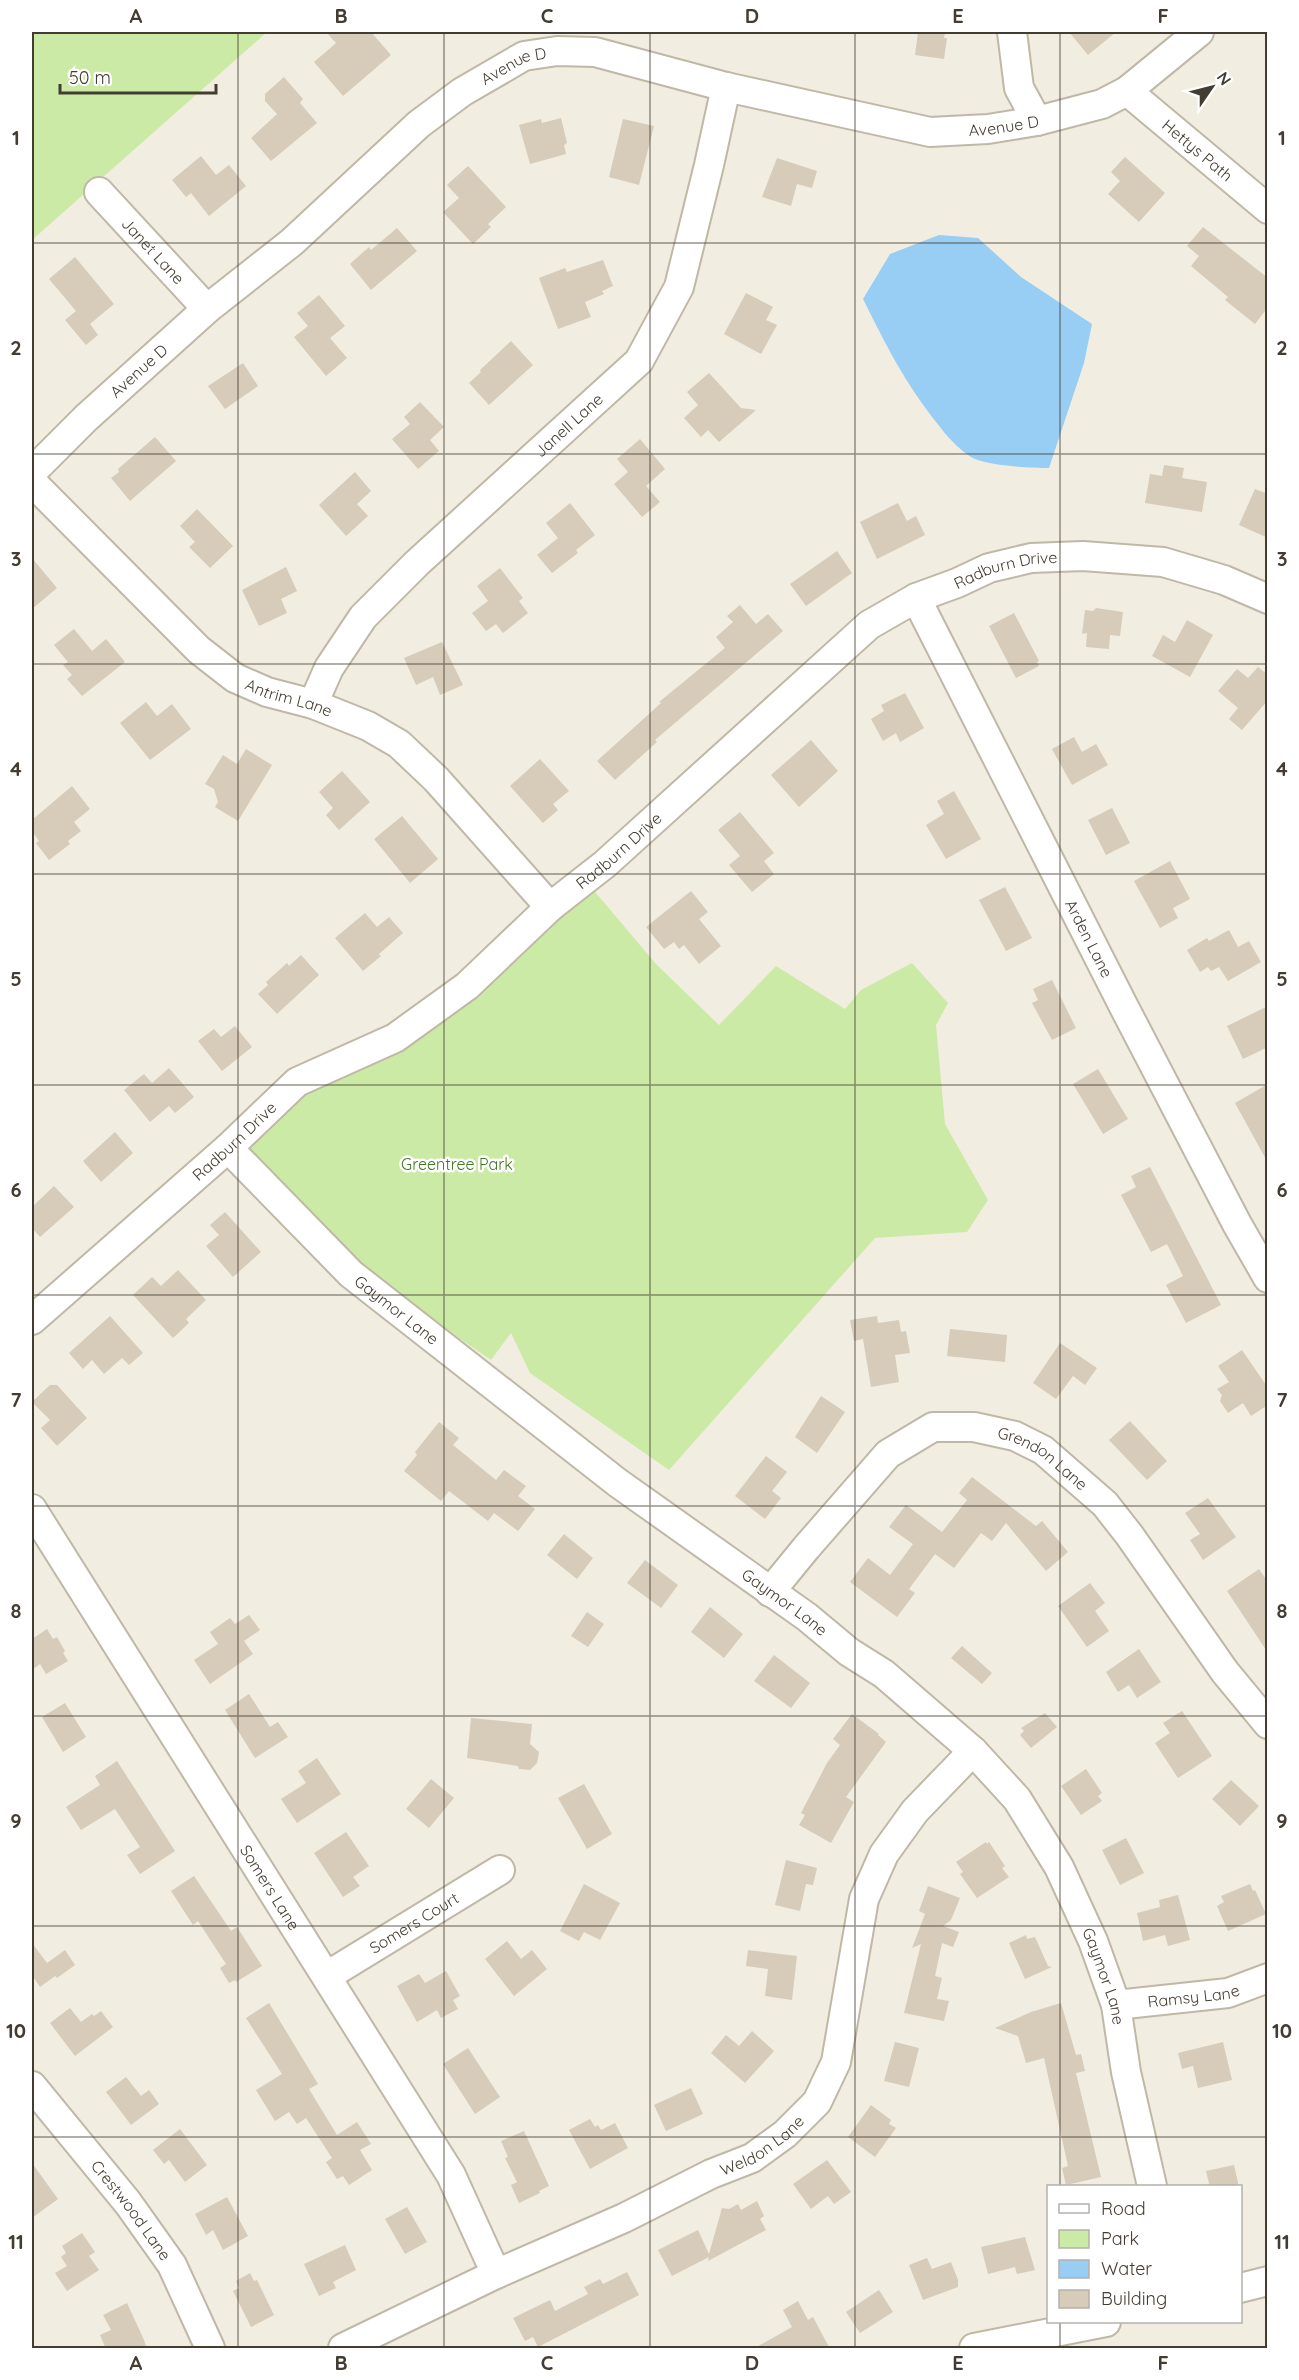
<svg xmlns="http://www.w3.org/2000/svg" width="1299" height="2380" font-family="Quicksand,sans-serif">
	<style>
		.green { fill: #cbeaa6 }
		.water { fill: #98cef4 }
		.building { fill: #d7cbb9 }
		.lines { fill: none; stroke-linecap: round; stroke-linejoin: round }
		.minor-casing { stroke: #c0b8a6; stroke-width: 32 }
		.minor { stroke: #fff; stroke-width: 28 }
		.grid { fill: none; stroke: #433c32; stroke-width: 1.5; stroke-opacity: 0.55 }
		.labels { text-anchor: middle; stroke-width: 5; stroke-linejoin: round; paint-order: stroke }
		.street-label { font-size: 16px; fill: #433c32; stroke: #fff }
		.park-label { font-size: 16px; fill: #427822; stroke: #fff }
		.neatline { fill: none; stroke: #433c32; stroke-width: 2 }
		.grid-label { font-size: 20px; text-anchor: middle; font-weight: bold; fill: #433c32 }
	</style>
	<rect width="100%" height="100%" fill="#f2ede1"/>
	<path class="green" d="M32,32h235l-235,208z
		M585,880l71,84 63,61 57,-59 69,43 16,-19 51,-27 36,40 -12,22 9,99 43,76 -21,32 -92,6 -206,232 -139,-97 -19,-40 -20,27 -131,-90 -121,-123 58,-65 98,-44z"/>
	<path class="water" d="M939,235l39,3 43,39 71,47 -8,39 -35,105c-18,0 -63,-2 -78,-11 -14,-9 -25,-22 -35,-35 -32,-41 -50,-77 -73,-123l27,-45z"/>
	<path class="building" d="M326,32h45l20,23 -48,41 -29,-34 22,-19z
		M918,32h27l-1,6h3l-3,21 -29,-4z
		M1069,32h47l-28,23z
		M284,77l19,22 -3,4 17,20 -46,38 -20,-23 26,-24 -12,-13v-7z
		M561,118l6,25 -3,2 2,9 -36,10 -11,-39 22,-6 1,4z
		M623,119l31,7 -15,59 -30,-8z
		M201,156l15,19 13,-10 17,21 -37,30 -18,-23 -5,4 -14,-17z
		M1125,157l40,36 -26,29 -31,-28 12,-13 -9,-9z
		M777,158l40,13 -5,17 -15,-4 -6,22 -29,-9z
		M468,166l38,41 -18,17 3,3 -18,17 -30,-32 16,-14 -12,-13z
		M1203,227l65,51v29l-13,17 -30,-24 3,-3 -37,-31 8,-10 -12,-10z
		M397,228l20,23 -46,39 -21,-26 19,-17 2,3z
		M75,257l39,47 -24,20 8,11 -12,10 -21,-25 11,-9 -27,-32z
		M603,260l10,26 -11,5 2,3 -19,8 6,15 -33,12 -19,-51 26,-10 2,4z
		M746,293l27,14 -7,13 11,5 -16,29 -37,-20z
		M319,295l26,31 -15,12 17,20 -21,18 -32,-39 14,-11 -11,-13z
		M511,341l22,24 -44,40 -20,-22 12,-11 -1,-2z
		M243,363l15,23 -33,23 -17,-23z
		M709,373l32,35 15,2 -37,32 -11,-12 -7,7 -17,-19 14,-13 -11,-13z
		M420,402l24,25 -14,13 9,11 -21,18 -26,-30 18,-15 -6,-7z
		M155,437l21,24 -46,40 -19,-23 8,-6 -1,-3z
		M640,439l25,30 -19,17 14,16 -18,15 -28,-33 14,-12 -11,-13z
		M1164,465l20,3 -2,10 25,4 -5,30 -57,-9 5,-29 12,2z
		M355,472l16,19 -14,13 11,12 -22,20 -27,-31z
		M1255,489l13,5v44l-29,-13z
		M570,503l25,32 -19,15 2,3 -26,20 -15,-18 21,-17 -12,-15z
		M898,503l9,18 9,-5 9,19 -48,24 -17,-37z
		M197,509l36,37 -23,22 -21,-21 6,-5 -15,-16z
		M837,551l15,22 -46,33 -16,-22z
		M32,558l25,30 -25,21z
		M286,567l11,24 -16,8 6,14 -28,13 -17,-36z
		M500,568l23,30 -4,3 9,12 -25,20 -7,-9 -10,7 -14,-18 16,-12 -11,-15z
		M740,605l16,19 12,-10 15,17 -128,109 2,2 -42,38 -18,-19 64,-58 -2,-1 66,-54 -9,-11 17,-15 -6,-6z
		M1096,608l27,4 -3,24 -10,-1 -1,14 -23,-2 1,-14 -5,1 3,-24 8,1z
		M1014,613l25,48 -2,1 2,4 -23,12 -27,-52z
		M1187,620l26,15 -23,42 -38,-21 11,-21 12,7z
		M74,629l18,22 14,-12 19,23 -43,34 -15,-17 5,-4 -9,-10 5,-3 -14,-17z
		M442,642l21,43 -23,10 -7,-18 -17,8 -12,-27z
		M1258,667l10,8v25l-26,30 -13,-11 9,-11 -20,-17 19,-22 11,9z
		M905,693l19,35 -24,14 -4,-9 -13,8 -12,-22 13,-8 -3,-6z
		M146,702l11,14 15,-12 19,25 -41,31 -30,-37z
		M1074,737l8,15 14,-8 12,21 -36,20 -20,-36z
		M811,740l27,31 -39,36 -28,-32z
		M246,749l26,16 -34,56 -23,-14 3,-5 -4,-13 -9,-5 18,-29 14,9z
		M540,759l29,32 -16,13 5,6 -15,13 -33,-37z
		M342,771l28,31 -31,28 -13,-15 7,-7 -14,-16z
		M72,786l18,23 -16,13 7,9 -13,10 2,3 -21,16 -13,-17 3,-2 -7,-10v-11z
		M954,791l27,48 -35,20 -20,-34 18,-11 -7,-13z
		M1112,808l18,35 -24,12 -18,-35z
		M740,812l34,41 -10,8 10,13 -22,18 -23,-27 11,-9 -22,-26z
		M402,816l36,43 -28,24 -36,-44z
		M1170,861l20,38 -17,9 5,10 -18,10 -26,-47z
		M1005,887l27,51 -26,13 -27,-51z
		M691,891l17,21 -9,7 22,27 -22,18 -15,-19 -5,4 -5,-7 -10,7 -18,-22z
		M365,913l12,14 12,-10 14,16 -24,21 2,2 -18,15 -28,-33z
		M1229,930l9,17 11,-6 12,21 -33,19 -9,-14 -8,4 -3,-4 -8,5 -13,-22 20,-12 2,3z
		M301,955l18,20 -42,39 -19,-20 10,-9 -2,-3 21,-19 2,3z
		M1052,980l24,48 -24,12 -20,-37 6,-3 -5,-11z
		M1268,1006v41l-25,12 -16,-33z
		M235,1026l17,21 -30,24 -24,-30 16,-12 7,8z
		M169,1068l25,29 -19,16 -6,-7 -19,16 -26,-32 20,-16 8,9z
		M1098,1069l30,50 -25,15 -30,-50z
		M1268,1084v79l-33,-60z
		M115,1132l18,21 -32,29 -18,-21z
		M1150,1167l71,138 -35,18 -20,-38 17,-9 -16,-32 -16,8 -30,-57 15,-8 -5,-11z
		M54,1186l20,21 -34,30 -8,-9v-21z
		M225,1212l36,40 -28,25 -27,-31 13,-11 -9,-10z
		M178,1270l28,30 -20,19 3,4 -16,15 -40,-43 19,-18 9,9z
		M110,1316l33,37 -14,12 -7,-7 -18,16 -12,-14 -9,9 -14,-16z
		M877,1316l1,7 21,-3 2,12 5,-1 4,22 -15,2 4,27 -28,5 -8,-48 -9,2 -4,-21z
		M950,1329l57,6 -2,27 -58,-6z
		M1060,1343l37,25 -12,17 -12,-9 -17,23 -23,-16z
		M1242,1350l26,38v17l-17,11 -8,-13 -15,10 -8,-12 2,-6 -5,-6 12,-7 -11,-16z
		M50,1385h7l30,33 -30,28 -16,-18 9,-8 -18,-18z
		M821,1396l24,16 -28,41 -22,-16z
		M1130,1421l37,40 -20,19 -38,-40z
		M439,1422l20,16 -6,7 43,35 8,-10 22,16 -8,10 17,13 -17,22 -24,-18 -6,8 -39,-30 -8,10 -37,-30 13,-16 -2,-3z
		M766,1456l21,16 -15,19 9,7 -16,21 -30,-23z
		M972,1477l64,49 6,-5 26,31 -22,19 -40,-48 -14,18 -11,-8 -27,35 -19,-14 -26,35 6,4 -18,24 -47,-35 18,-24 22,17 23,-31 -24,-17 17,-22 36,27 25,-32 -8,-7z
		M1208,1498l28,39 -33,23 -13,-20 10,-6 -15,-21z
		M564,1534l29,24 -16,21 -30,-24z
		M645,1560l33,25 -17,23 -34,-25z
		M1259,1569l9,13v71l-41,-62z
		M1090,1583l15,20 -10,8 14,20 -22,16 -29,-41z
		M710,1607l33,27 -19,24 -33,-26z
		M587,1612l17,12 -16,23 -17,-11z
		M249,1615l11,15 -16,11 9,13 -43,30 -16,-24 24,-16 -8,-12 20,-14 5,6z
		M47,1629l6,10 4,-2 8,14 -2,2 5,8 -22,13 -6,-10 -8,6v-31z
		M962,1646l30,27 -10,11 -31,-26z
		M1139,1649l22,33 -24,16 -8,-13 -11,7 -12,-20z
		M774,1655l36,28 -19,25 -37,-27z
		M249,1694l21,33 8,-5 10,15 -33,21 -30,-48z
		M65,1703l21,34 -23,15 -21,-35z
		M1182,1711l30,45 -34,22 -23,-35 15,-10 -7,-10z
		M1045,1713l12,14 -26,21 -11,-13 4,-4 -3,-3z
		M852,1714l27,20 -1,1 8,7 -40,55 8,5 -23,41 -32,-18 6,-10 -4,-2 26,-50 13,-18 -7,-6z
		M471,1718l61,6 -2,20 9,8 -2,11 -7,7 -11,-1 -1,-3 -51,-8z
		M317,1758l24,36 -44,29 -16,-24 25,-16 -8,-12z
		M117,1761l58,90 -35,23 -13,-19 13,-8 -25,-38 -34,21 -15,-23 34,-22 -5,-9z
		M1086,1769l16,24 -4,3 4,5 -21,14 -20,-29z
		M431,1779l23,19 -25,30 -23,-19z
		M1231,1780l28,26 -19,20 -28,-27z
		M584,1784l28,50 -25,15 -29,-51z
		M346,1832l23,34 -16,11 7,9 -17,11 -29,-44z
		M1126,1838l18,35 -24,12 -18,-35z
		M986,1842l1,2 2,-2 16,24 -3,2 7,9 -32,21 -17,-24 3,-2 -7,-10z
		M786,1860l31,8 -4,17 -7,-1 -6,27 -25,-6z
		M194,1876l37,55 6,-4 25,39 -26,16 -1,-2 -6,3 -9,-15 6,-4 -28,-43 -5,4 -22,-34z
		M584,1884l36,19 -20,37 -16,-8 -5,9 -19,-10z
		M1250,1884l3,7 2,-1 11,24 -38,17 -11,-25 7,-4 -3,-6z
		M928,1886l32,12 -9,22 -8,6 16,6 -6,15 -11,-4 -7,33 7,2 -5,21 12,2 -5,20 -40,-8 17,-69 -9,4 13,-34 -6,-3z
		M1178,1895l12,45 -22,6 -3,-11 -22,6 -6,-28 23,-6 -1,-7z
		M1026,1935l1,4 8,-2 13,29 4,1 -27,12 -16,-36z
		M507,1941l14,18 11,-9 15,19 -33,27 -29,-37z
		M32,1943l15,20 18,-13 10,15 -18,13 -2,-2 -15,11 -8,-12z
		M748,1950l49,6 -5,44 -27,-4 3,-27 -22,-3z
		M446,1971l14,25 -7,4 5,9 -17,9 -4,-8 -20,12 -20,-36 22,-12 6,9z
		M269,2003l49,81 -9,5 28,46 20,-13 14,22 -11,6 12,20 -23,15 -6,-9 -6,3 -11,-17 6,-4 -26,-40 -9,6 -8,-12 -14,9 -19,-31 26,-16 -36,-56z
		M1061,2003l15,52 5,-1 4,17 -9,2 25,104 -35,8 -4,-17 6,-2 -24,-108 -18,5 -8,-27 -23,-8 36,-16z
		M70,2008l11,14 11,-8 2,2 7,-5 12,16 -38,29 -25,-33z
		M752,2031l22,20 -29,32 -34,-30 15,-18 13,11z
		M895,2042l24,6 -10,39 -25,-6z
		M1223,2042l9,38 -34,8 -5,-22 -11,3 -4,-16z
		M468,2048l32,49 -25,17 -32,-50z
		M126,2077l15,19 8,-6 10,14 -28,21 -25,-33z
		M691,2088l12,26 -37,17 -12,-26z
		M871,2105l20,15 -2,4 7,4 -21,29 -27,-20z
		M590,2119l5,8 3,-2 3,5 14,-7 13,25 -38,21 -21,-39z
		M180,2129l27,36 -22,17 -16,-22 -5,4 -11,-14z
		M524,2131l25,55 -10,5 1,2 -21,10 -8,-18 6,-3 -12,-24 3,-1 -7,-16z
		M827,2160l24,32 -17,12 -6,-8 -17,13 -18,-25z
		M32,2163l26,36 -26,19z
		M1234,2165l5,22h-29l-4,-16z
		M227,2197l21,39 -25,14 -10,-20 -7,5 -11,-21z
		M757,2201l7,15 -4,3 6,11 -58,31 1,-4 -37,19 -14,-26 40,-20 11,24 13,-46 7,1 9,-5 3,6z
		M407,2207l20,35 -22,12 -20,-35z
		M82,2233l13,19 -6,4 10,14 -32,21 -12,-18 12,-7 -6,-9 5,-4 -4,-7z
		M1025,2237l10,33 -18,4 -2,-7 -27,7 -7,-27z
		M345,2245l11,25 -23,12 3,6 -17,8 -15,-32z
		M927,2258l5,11 19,-7 7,18v7l-35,13 -14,-35z
		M627,2272l12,23 -101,52 -5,-10 -8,4 -12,-23 37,-18 5,11 33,-17 -4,-7 16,-8 3,5z
		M250,2273l4,8 3,-1 17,35 -23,12 -18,-36 6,-3 -3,-7z
		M879,2290l14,22 -33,21 -14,-21z
		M798,2301l10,19 5,-3 17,32h-77l39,-22 -9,-17z
		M127,2303l17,37 3,9h-41l-6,-14 11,-5 -8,-15z"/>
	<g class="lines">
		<g class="minor-casing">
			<g id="minor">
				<path d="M1012,32l7,56 18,33"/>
				<path id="s1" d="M1127,91l141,118"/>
				<path id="s2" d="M99,192l108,117"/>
				<path id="s3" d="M32,472l54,-54 121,-109 85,-67 127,-118 43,-32 62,-36 33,-5 38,1 131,35 204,45 58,-3 49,-8 65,-17 25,-13 72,-59"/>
				<path id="s4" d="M32,482l167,168 36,28 32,14 46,12 55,22 31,18 37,35 114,128"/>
				<path id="s5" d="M916,598l208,409 113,217 31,54"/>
				<path id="s6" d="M313,704l16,-36 34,-51 54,-54 222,-202 40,-74 30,-122 17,-78"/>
				<path id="s7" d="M228,1148l123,126 267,209 189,134 42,35 35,22 89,77 44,48 42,68 34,74 23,64 10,67 26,114"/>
				<path id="s8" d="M32,1320l196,-172 69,-66 98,-44 72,-52 83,-79 55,-43 264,-239 47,-27 41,-15 32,-15 42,-10 52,-2 80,6 61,18 44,19"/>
				<path id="s9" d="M32,1509l419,666 45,99"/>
				<path id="s10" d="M770,1592l36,-44 82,-94 45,-27h41l41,9 28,14 62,54 25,32 95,136 43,52"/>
				<path id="s11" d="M327,1976l173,-106"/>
				<path id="s12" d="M1116,2005l112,-12 40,-15"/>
				<path id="s13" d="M32,2086l96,117 44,62 38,83"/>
				<path d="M1240,2288l28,-7"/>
				<path id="s14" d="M343,2348l153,-74 128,-56 87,-44 41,-16 33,-24 32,-32 19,-40 28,-163 20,-45 31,-43 58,-60"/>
				<path d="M974,2348l132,-26"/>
			</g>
		</g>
		<use href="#minor" class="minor"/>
	</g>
	<path class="grid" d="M238,32v2316M444,32v2316M650,32v2316M855,32v2316M1060,32v2154M32,243h1236M32,454h1236M32,664h1236M32,874h1236M32,1085h1236M32,1295h1236M32,1506h1236M32,1716h1236M32,1926h1236M32,2137h1236M1060,2322v26"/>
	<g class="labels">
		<g class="street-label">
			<text dy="6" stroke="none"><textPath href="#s3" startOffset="633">Avenue D</textPath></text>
			<text dy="6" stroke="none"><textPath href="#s3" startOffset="1136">Avenue D</textPath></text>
			<text dy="6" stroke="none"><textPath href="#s1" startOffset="92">Hettys Path</textPath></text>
			<text dy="6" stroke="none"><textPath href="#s2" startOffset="80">Janet Lane</textPath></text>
			<text dy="6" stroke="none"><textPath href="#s3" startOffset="147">Avenue D</textPath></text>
			<text dy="6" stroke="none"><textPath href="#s6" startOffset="382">Janell Lane</textPath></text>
			<text dy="6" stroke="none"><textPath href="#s8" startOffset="1242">Radburn Drive</textPath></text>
			<text dy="6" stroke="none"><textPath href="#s4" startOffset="340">Antrim Lane</textPath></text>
			<text dy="6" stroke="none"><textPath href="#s8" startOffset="756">Radburn Drive</textPath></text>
			<text dy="6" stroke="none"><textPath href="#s5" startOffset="382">Arden Lane</textPath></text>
			<text dy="6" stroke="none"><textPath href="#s8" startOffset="270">Radburn Drive</textPath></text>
			<text dy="6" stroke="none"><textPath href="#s7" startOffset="234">Gaymor Lane</textPath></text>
			<text dy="6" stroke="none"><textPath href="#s10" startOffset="352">Grendon Lane</textPath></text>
			<text dy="6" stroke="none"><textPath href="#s7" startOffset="720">Gaymor Lane</textPath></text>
			<text dy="6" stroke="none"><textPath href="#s9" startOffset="447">Somers Lane</textPath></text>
			<text dy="6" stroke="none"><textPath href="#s11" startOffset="102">Somers Court</textPath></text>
			<text dy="6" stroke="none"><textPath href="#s7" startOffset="1224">Gaymor Lane</textPath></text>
			<text dy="6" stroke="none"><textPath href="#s12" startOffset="78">Ramsy Lane</textPath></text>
			<text dy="6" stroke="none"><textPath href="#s14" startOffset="466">Weldon Lane</textPath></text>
			<text dy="6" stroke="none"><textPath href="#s13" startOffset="159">Crestwood Lane</textPath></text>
		</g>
		<g class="park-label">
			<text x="457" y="1170">Greentree Park</text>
		</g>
	</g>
	<rect width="1299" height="2380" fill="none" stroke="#ffffff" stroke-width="66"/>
	<rect x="1047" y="2185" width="195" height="138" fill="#ffffff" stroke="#b4b1ad" stroke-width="1.5"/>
	<rect x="1059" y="2204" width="30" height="9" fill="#ffffff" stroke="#b4b1ad" stroke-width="1.5"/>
	<text x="1101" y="2215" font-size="18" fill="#433c32">Road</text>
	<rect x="1059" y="2230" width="30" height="18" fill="#cbeaa6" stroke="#b4b1ad" stroke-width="1.5"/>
	<text x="1101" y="2245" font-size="18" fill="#433c32">Park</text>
	<rect x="1059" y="2260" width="30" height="18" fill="#98cef4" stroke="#b4b1ad" stroke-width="1.5"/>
	<text x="1101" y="2275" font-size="18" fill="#433c32">Water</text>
	<rect x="1059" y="2290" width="30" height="18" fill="#d7cbb9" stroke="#b4b1ad" stroke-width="1.5"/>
	<text x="1101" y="2305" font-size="18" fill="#433c32">Building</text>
	<g transform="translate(1212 87) rotate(55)" stroke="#ffffff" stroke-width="4.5" paint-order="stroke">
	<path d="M0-4.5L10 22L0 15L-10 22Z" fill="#433c32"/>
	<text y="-9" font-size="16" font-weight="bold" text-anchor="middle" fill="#433c32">N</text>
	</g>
	<path d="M60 84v9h156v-9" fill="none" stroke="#433c32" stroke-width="3"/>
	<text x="69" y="84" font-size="18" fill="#433c32" stroke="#ffffff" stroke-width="4.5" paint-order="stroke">50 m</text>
	<rect x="33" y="33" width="1233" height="2314" class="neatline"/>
	<g class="grid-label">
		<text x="136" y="23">A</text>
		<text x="341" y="23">B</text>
		<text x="547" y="23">C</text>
		<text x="752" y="23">D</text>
		<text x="958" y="23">E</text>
		<text x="1163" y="23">F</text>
		<text x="16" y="145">1</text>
		<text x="1282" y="145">1</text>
		<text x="16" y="355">2</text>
		<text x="1282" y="355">2</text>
		<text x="16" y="566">3</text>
		<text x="1282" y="566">3</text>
		<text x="16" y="776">4</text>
		<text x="1282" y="776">4</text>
		<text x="16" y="986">5</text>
		<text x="1282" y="986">5</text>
		<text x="16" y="1197">6</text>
		<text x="1282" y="1197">6</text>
		<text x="16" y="1407">7</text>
		<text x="1282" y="1407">7</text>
		<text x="16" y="1618">8</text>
		<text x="1282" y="1618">8</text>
		<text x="16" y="1828">9</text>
		<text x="1282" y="1828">9</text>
		<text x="16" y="2038">10</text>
		<text x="1282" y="2038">10</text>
		<text x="16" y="2249">11</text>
		<text x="1282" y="2249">11</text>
		<text x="136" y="2370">A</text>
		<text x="341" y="2370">B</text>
		<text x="547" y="2370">C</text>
		<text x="752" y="2370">D</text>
		<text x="958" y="2370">E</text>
		<text x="1163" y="2370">F</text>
	</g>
</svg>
